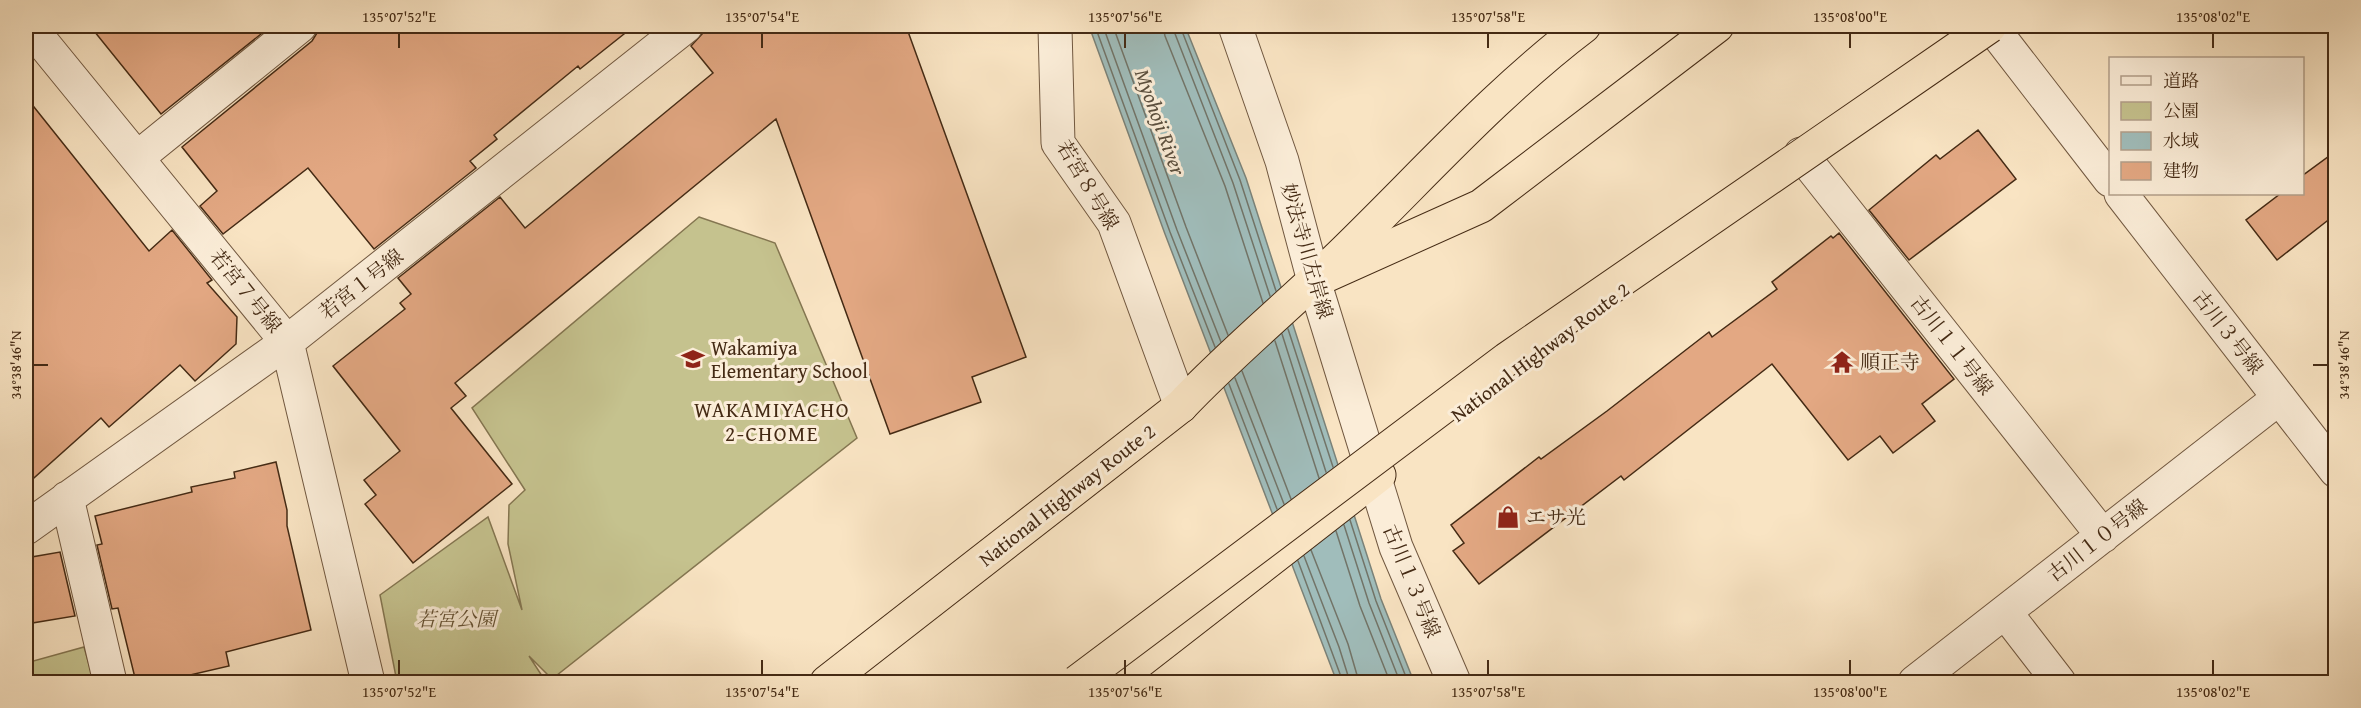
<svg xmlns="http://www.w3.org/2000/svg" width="2361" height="708" font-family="'Gentium Book Plus','Noto Serif JP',serif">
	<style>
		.green { fill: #c5c28e; stroke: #847651; stroke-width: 1.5 }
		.water { fill: #a0bdbb; stroke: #7b8278; stroke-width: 1.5 }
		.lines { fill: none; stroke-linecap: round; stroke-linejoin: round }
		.shore { stroke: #727468; stroke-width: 1.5 }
		.building { fill: #e3a883; stroke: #442a14; stroke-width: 1.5 }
		.minor-casing { stroke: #715840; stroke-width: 35 }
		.tertiary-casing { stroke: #715840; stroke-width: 35 }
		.trunk-casing { stroke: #442a14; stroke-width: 35 }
		.motorway-casing { stroke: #442a14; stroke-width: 35 }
		.minor { stroke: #fbedd8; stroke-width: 33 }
		.tertiary { stroke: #fbedd8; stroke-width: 33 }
		.trunk { stroke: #f9e4c3; stroke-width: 33 }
		.motorway { stroke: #f9e4c3; stroke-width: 33 }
		.motorway-bridge-casing { stroke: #442a14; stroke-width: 35; stroke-linecap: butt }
		.motorway-bridge { stroke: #f9e4c3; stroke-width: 33 }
		.ticks { fill: none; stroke: #442a14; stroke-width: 2 }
		.labels { text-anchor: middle; stroke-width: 6; stroke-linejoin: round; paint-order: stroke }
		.street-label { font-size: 20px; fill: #442a14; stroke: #fbedd8 }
		.poi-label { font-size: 20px; fill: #442a14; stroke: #fbedd8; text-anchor: start }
		.park-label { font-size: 20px; font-style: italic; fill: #645032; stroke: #fbedd8 }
		.water-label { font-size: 21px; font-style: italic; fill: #5b4f3e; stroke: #fbedd8 }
		.neighbourhood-label { font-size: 21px; letter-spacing: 1.5px; fill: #442a14; stroke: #fbedd8 }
		.neatline { fill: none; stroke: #442a14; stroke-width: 2 }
		.ticks-label { font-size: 15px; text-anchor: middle; fill: #442a14 }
	</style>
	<rect width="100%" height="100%" fill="#f9e4c3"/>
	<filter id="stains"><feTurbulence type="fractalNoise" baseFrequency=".00333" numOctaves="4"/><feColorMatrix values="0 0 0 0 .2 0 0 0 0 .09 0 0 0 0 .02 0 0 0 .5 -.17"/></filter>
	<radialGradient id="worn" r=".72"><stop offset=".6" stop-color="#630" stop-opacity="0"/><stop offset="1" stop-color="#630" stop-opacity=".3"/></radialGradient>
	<path class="green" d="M699,217l76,26 82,195 -305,241 -23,-23 17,26h-149l-17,-87 108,-78 34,93 -14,-66 1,-39 16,-15 -53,-82z
		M84,647l10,35h-68v-19z"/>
	<path class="water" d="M1089,26h96l61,152 135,421 33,83h-77l-172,-448z"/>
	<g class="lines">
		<path class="shore" d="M1095,26l75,206 45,115
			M1103,26l74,204 44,112
			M1113,26l73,201 42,108
			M1163,26l2,10 60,150 38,117
			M1172,26l61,157 37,113
			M1180,26l60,154 36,111
			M1288,329l45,138
			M1282,334l44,138
			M1275,341l44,137
			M1242,371l49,128
			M1235,378l49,126
			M1229,384l48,125
			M1350,520l26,81 32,81
			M1344,525l25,78 31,79
			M1336,531l24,75 30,76
			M1311,550l37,94 11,38
			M1304,556l35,91 11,35
			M1298,561l45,121"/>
	</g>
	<path class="building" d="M90,26h181l-110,88z
		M318,26h316l-54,43 -2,-3 -84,69 3,4 -27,22 6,7 -102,81 -66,-81 -85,66 -23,-28 17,-15 -35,-44 130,-106 5,-8z
		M704,26h202l120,331 -54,20 9,25 -91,32 -114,-315 -321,264 11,13 -15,12 61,76 -99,79 -48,-59 11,-9 -12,-15 36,-29 -67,-85 72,-57 -5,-6 11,-9 -13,-16 102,-81 25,31 188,-155 -22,-27 12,-13z
		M26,97l123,154 23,-21 40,50 -5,3 30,34 -1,27 -41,37 -15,-16 -71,62 -8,-9 -75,67z
		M1978,130l38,49 -107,81 -40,-50 67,-55 4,4z
		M2336,151v63l-59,46 -31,-40 34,-26h22v-18z
		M1839,233l115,146 -32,25 13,17 -42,32 -13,-17 -32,24 -76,-96 -148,116 -3,-4 -142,108 -26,-33 11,-8 -13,-18 88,-68 2,2 66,-48 102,-79 3,5 65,-48 -5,-7 59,-46 2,2z
		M276,462l11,48v16l24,104 -85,22 3,14 -69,16h-24l-18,-74 -6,1 -15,-64 5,-1 -7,-28 97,-24 -1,-5 44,-9 -1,-6z
		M60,552l15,64 -49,8v-66z"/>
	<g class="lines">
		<g class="minor-casing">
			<path id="minor" d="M29,26l258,316 81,340
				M1053,26l2,2 3,115 56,80 67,183
				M1801,154l302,382
				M137,158l163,-132
				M67,498l43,184
				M26,528l261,-186 399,-316
				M2005,612l54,70
				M1915,682l364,-284"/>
		</g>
		<g class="tertiary-casing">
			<path id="tertiary" d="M1235,26l47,135 32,120 82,266 58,135
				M1991,26l119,154
				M2121,194l215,277"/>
		</g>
		<g class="trunk-casing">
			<path id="trunk" d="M827,682l354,-276c52,-55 111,-103 165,-156 78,-76 152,-159 238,-224
				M1113,682l266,-207"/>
		</g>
		<g class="motorway-casing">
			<path id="motorway" d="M1314,281l167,-75 236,-180"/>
		</g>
		<use href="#minor" class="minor"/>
		<use href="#tertiary" class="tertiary"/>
		<use href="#trunk" class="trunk"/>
		<use href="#motorway" class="motorway"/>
		<g class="motorway-bridge-casing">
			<path id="motorway-bridge" d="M1077,682l430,-323 483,-333"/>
		</g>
		<use href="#motorway-bridge" class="motorway-bridge"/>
	</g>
	<path class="ticks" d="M399,33v15M762,33v15M1125,33v15M1488,33v15M1850,33v15M2213,33v15M33,365h15M2313,365h15M399,660v15M762,660v15M1125,660v15M1488,660v15M1850,660v15M2213,660v15"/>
	<defs>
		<g id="school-bare" transform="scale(1.8)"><path d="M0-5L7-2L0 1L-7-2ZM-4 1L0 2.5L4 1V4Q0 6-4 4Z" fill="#8f2418" stroke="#fbedd8" stroke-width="2.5" paint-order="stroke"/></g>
		<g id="temple-bare" transform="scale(1.8)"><path d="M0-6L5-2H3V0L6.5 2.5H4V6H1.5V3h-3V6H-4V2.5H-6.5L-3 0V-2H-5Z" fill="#8f2418" stroke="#fbedd8" stroke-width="2.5" paint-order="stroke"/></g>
		<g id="shop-bare" transform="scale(1.8)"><path d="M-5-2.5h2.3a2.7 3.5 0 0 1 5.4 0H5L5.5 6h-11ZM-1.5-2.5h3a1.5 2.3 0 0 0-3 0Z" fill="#8f2418" stroke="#fbedd8" stroke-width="2.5" paint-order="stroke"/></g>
	</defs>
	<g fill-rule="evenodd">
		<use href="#school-bare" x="693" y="359"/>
		<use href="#temple-bare" x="1842" y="362"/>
		<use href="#shop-bare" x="1508" y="517"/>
	</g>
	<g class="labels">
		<g class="street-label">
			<text transform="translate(1088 185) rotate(59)" y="7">若宮８号線</text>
			<text transform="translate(1307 251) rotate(74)" y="7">妙法寺川左岸線</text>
			<text transform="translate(361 284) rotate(-38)" y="7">若宮１号線</text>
			<text transform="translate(246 291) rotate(51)" y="7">若宮７号線</text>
			<text transform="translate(2228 332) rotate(52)" y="7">古川３号線</text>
			<text transform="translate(1952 345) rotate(52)" y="7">古川１１号線</text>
			<text transform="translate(1540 352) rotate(-37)" y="7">National Highway Route 2</text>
			<text transform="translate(1067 495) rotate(-38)" y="7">National Highway Route 2</text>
			<text transform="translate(2097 540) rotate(-38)" y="7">古川１０号線</text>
			<text transform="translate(1412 581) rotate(68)" y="7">古川１３号線</text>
		</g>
		<g class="poi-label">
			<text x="711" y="355">Wakamiya<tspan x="711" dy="23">Elementary School</tspan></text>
			<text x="1860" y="369">順正寺</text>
			<text x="1526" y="524">エサ光</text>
		</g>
		<g class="park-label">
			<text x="456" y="626">若宮公園</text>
		</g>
		<g class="water-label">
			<text transform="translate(1160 122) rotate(70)" y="7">Myohoji River</text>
		</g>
		<g class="neighbourhood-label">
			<text x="772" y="417">WAKAMIYACHO<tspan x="772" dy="24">2-CHOME</tspan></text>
		</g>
	</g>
	<rect width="2361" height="708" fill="none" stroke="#f9e4c3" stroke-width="66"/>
	<rect x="2109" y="57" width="195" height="138" fill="#fbedd8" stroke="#b29f8a" stroke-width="1.5"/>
	<rect x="2121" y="76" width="30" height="9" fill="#fbedd8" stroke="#b29f8a" stroke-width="1.5"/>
	<text x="2163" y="87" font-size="18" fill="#442a14">道路</text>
	<rect x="2121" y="102" width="30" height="18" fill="#c5c28e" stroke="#b29f8a" stroke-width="1.5"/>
	<text x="2163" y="117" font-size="18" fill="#442a14">公園</text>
	<rect x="2121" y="132" width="30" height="18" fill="#a0bdbb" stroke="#b29f8a" stroke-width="1.5"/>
	<text x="2163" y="147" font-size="18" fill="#442a14">水域</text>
	<rect x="2121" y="162" width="30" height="18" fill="#e3a883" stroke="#b29f8a" stroke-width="1.5"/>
	<text x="2163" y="177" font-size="18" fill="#442a14">建物</text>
	<rect x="33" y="33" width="2295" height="642" class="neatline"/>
	<g class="ticks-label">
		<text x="399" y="22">135°07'52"E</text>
		<text x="762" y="22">135°07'54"E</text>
		<text x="1125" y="22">135°07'56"E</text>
		<text x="1488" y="22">135°07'58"E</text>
		<text x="1850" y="22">135°08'00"E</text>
		<text x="2213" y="22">135°08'02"E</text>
		<text transform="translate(16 365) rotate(-90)" y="5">34°38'46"N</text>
		<text transform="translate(2344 365) rotate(-90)" y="5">34°38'46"N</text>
		<text x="399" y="697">135°07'52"E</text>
		<text x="762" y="697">135°07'54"E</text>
		<text x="1125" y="697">135°07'56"E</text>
		<text x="1488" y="697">135°07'58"E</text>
		<text x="1850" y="697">135°08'00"E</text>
		<text x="2213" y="697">135°08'02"E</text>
	</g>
	<rect width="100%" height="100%" filter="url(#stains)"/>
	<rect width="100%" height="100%" fill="url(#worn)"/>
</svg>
